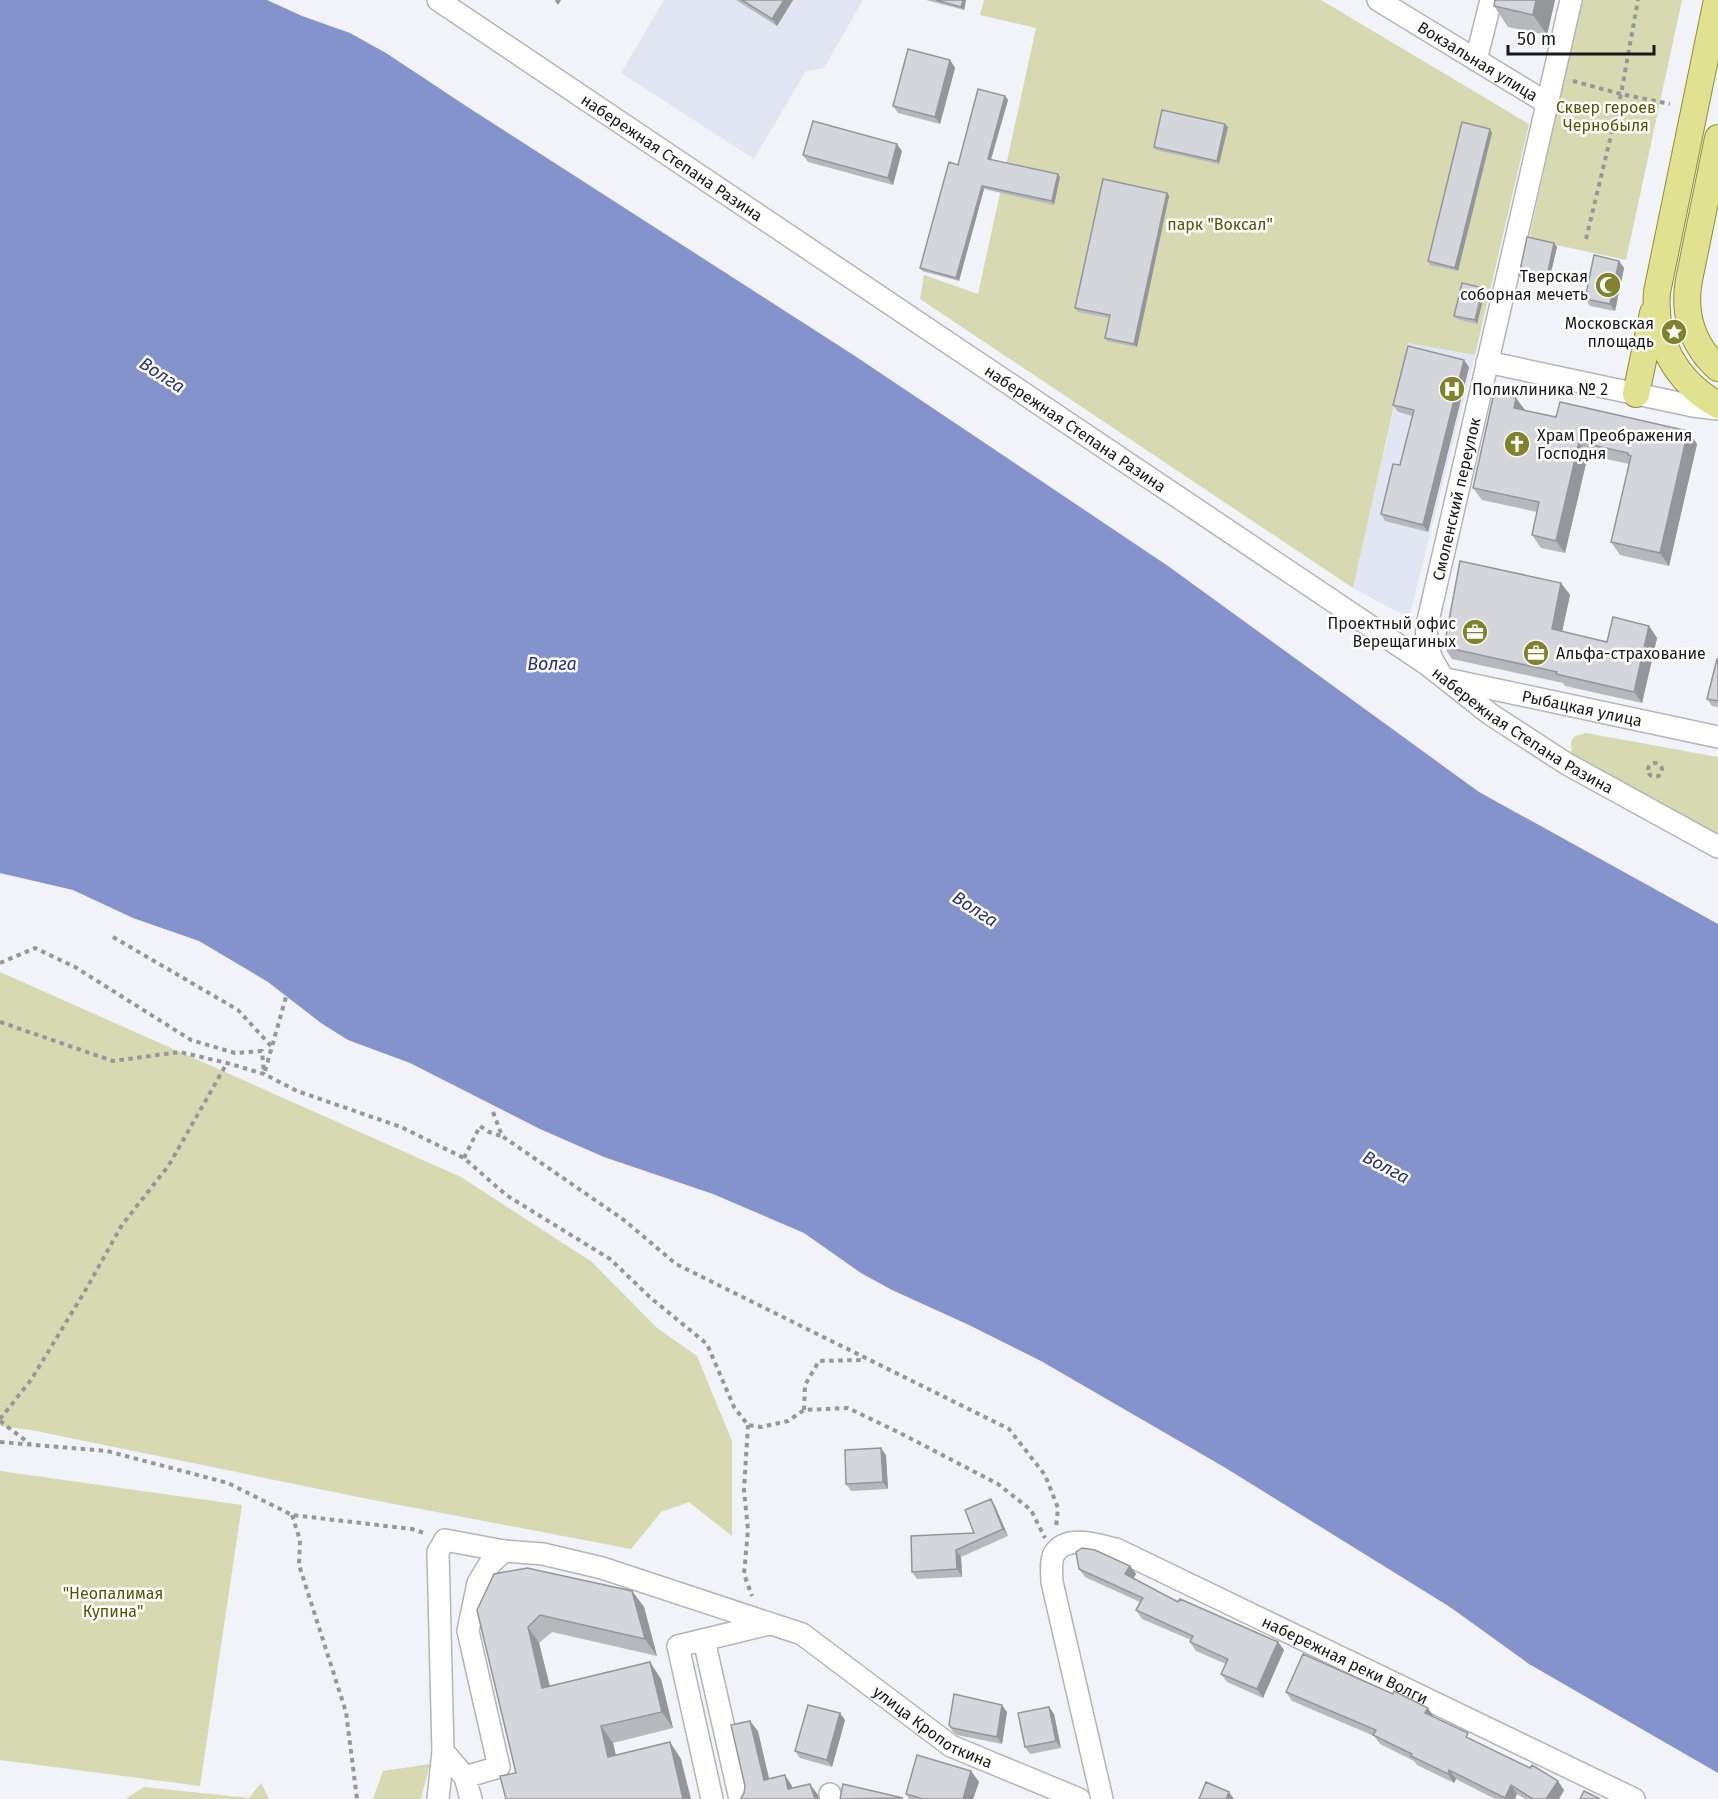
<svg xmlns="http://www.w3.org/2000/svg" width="1718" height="1799" font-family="'Fira Sans',sans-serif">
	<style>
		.built { fill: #e2e6f2 }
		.green { fill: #d7d9b0 }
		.water { fill: #8493cc }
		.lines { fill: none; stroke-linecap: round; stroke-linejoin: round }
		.minor-casing { stroke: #b3b5ba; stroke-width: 24 }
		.major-casing { stroke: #8e8f36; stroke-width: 28 }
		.path { stroke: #96979a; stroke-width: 4; stroke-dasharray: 4.5 4.5; stroke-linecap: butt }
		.minor { stroke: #fff; stroke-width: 21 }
		.major { stroke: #e1e28f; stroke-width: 26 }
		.wall { fill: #b6b8bc }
		.shaded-wall { fill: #949699 }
		.building { fill: #d4d6db; stroke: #949699; stroke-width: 1.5 }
		.labels { text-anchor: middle; stroke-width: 5; stroke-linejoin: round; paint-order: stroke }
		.street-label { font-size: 16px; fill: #19191b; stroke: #fff }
		.park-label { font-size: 16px; fill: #545402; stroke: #fff }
		.poi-label { font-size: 16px; fill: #19191b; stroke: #fff; text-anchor: end }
		.water-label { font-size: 18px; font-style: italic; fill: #283277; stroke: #fff }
	</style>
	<rect width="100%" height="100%" fill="#f1f3f8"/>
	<path class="built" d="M664,0h199l-39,68 -18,3 -52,88 -133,-86z
		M1409,342l66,13 -66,263 -56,-30z"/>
	<path class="green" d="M984,0h337l208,124 -54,231 -67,-12 -55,245 -433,-289 4,-24 54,19 58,-266 -56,-13z
		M1581,0h101l-56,260 -97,-21z
		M1586,733l132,24v81l-146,-82 -1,-15 4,-5z
		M0,972l461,205 131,85 65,66 40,28 35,85v95l-43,-34 -28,10 -30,37 -263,-50 -337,-69 -31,-4z
		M0,1471l242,34 -42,281 -200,-26z
		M430,1764l-9,35h-48l10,-28z
		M261,1783l8,16h-144l19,-12 105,11z"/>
	<path class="water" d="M0,0h267l35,16 48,17 36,20 80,53 389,250 313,210 311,226 239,132v849l-189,-109 -79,-57 -226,-140 -183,-106 -72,-36 -77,-35 -31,-17 -57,-40 -91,-39 -109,-37 -64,-28 -130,-66 -62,-23 -27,-17 -53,-41 -69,-41 -66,-23 -60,-28 -73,-17z"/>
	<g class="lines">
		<g class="minor-casing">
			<g id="minor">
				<path id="s1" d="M438,0l990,665 62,49 77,50 151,83"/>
				<path id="s2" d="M1378,0l169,103"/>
				<path d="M1476,60l15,-60"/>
				<path d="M1487,362l206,44 25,3"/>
				<path id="s3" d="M1439,671c-10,-14 -14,-29 -12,-46l144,-625"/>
				<path id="s4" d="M1451,680l267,57"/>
				<path d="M704,1640l36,159"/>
				<path d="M465,1777l-22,-26 -5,-199 7,-12 59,11"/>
				<path d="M830,1794l1,5"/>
				<path d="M438,1799l5,-48"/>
				<path id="s5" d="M471,1799l-6,-22 34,-10 -31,-136 10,-48 11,-18 15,-14 39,3 59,14 200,66 149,112 128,53"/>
				<path d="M712,1799l-34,-153 91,-22"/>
				<path id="s6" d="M1102,1799l-50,-217c0,-8 -2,-20 2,-28 12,-20 44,-9 62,-5l518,250"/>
			</g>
		</g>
		<g class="major-casing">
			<path id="major" d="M1717,0l-60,292c-4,48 19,90 61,113
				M1718,138l-29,142c-6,33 3,65 29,88
				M1636,394l17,-81"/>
		</g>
		<path class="path" d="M1573,81l48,13 17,-94
			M1586,239l35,-145 49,10
			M1648 770a7 7 0 1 1 14 0a7 7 0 1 1-14 0Z
			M113,937l125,73 34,37
			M0,963l35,-15 40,19 116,73 44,13 27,-2 2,23
			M0,1022l113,39 67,-9 47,11 37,11 33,17 104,36 63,31 42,37 104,64 42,40 55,45 27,63 14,18 13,2 27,-6 16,-11 44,-2 52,25 98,51 33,26 14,28
			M265,1071l21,-74
			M493,1112l9,24 122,84 52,44 333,165 36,46 13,33 -2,20
			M464,1158l16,-32 9,6 12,4
			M804,1410l1,-25 14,-24 45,-1
			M0,1419l31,-39 54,-89 37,-66 47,-60 58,-102
			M0,1421l30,23
			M748,1425l-4,65 4,40 -4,44 8,22
			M0,1442l107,9 121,32 64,32 120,14 15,5
			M292,1515l8,25 -1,25 47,147 11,87
			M1450,1607l8,-9"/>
		<use href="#minor" class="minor"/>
		<use href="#major" class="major"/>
	</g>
	<path class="wall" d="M736,0h57l-16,26z
		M926,0h40l-2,10z
		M1495,0h60l-8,35 -39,-8 -14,-21z
		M950,60l5,8 -15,56 -42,-11 -5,-7z
		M1005,96l3,4 -17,60 67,14 2,3 -6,28 -70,-16 -25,92 -37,-10 -2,-3 38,-103z
		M1228,127l-9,37 -63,-14 -2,-3z
		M1492,133l-34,138 -28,-6 -2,-4z
		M902,151l-9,34 -85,-23 -5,-7z
		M1167,193l2,3 -32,151 -30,-6 -2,-3 4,-20 -31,-6 -3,-4z
		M1554,243l3,4 -9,38 -27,-6 -2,-4z
		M1619,261l5,7 -9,43 -25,-5 -5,-7z
		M1485,291l-8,33 -20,-5 -3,-3z
		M1469,367l-41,165 -43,-11 -4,-7 19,-49 12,-49 -14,-4 -5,-7z
		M1525,410l31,7 132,14 9,13 -28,122 -49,-11 -9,-13 18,-78 -41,-9 -23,98 -24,-5 -9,-13 5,-23 -55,-12 -9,-12z
		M1561,583l9,12 -8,37 45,10 42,-16 8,12 -15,65 -77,-17 -2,-3 -111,-24 -8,-12z
		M1718,659v48l-6,-1 -5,-7z
		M886,1455l2,34 -37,2 -5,-7z
		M991,1499l4,7 13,30 -47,21 1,20 -45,2 -5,-7 62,-39z
		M1130,1566l6,8 -3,4 45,24 100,40 6,8 -21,48 -36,-16 -6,-8 5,-10 -30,-13 -6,-9 1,-2 -49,-21 -6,-9 4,-8 -55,-25 -6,-8z
		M632,1591l12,16 13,49 -105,-24 -13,11 11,43 111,-7 12,49 -60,15 3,12 65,4 -165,14 -39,-163z
		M1286,1692l148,25 38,23 92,50 -5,9h-34l-8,-5 -2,5h-20l-39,-20 -2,4 -37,-18 -3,-4 -34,-17 -6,-8 -82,-35z
		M1049,1707l5,7 7,34 -31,6 -5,-7z
		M1007,1712l-5,32 -45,-9 -4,-3 -4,-7z
		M845,1720l-13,47 -32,-9 -5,-7z
		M971,1771l8,11 -6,17h-64l-3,-5z"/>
	<path class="shaded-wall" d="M556,0h5l-3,5 -3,-4z
		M784,0h9l-16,26 -5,-7z
		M963,0h3l-2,10 -3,-3z
		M1536,0h19l-8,35 -14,-20z
		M950,60l5,8 -15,56 -5,-7z
		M1005,96l3,4 -18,62 -2,-3z
		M1225,124l3,3 -9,37 -2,-3z
		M1490,129l2,4 -34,138 -3,-3z
		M897,144l5,7 -9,34 -5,-7z
		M1058,174l2,3 -6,28 -2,-4z
		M982,186l2,3 -25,92 -3,-3z
		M1167,193l2,3 -32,151 -3,-3z
		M1554,243l3,4 -9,38 -2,-4z
		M1619,261l5,7 -9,43 -5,-7z
		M1483,288l2,3 -8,33 -2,-4z
		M1464,360l5,7 -41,165 -5,-7z
		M1516,398l9,12 -11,-2z
		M1688,431l9,13 -28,122 -9,-13z
		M1579,442l9,13 -23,98 -9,-12z
		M1561,583l9,12 -10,46 -8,-12z
		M1649,626l8,12 -15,65 -8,-11z
		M881,1448l5,7 2,34 -5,-7z
		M991,1499l4,7 13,30 -5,-7z
		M956,1550l5,7 1,20 -5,-8z
		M1130,1566l6,8 -5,8 -6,-8z
		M632,1591l12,16 13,49 -12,-17z
		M528,1627l11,16 15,61 -12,-16z
		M1278,1642l6,8 -21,48 -6,-9z
		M650,1662l11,17 12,49 -11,-16z
		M1002,1705l5,7 -5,32 -5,-7z
		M1049,1707l5,7 7,34 -5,-7z
		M1428,1708l6,9 -9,-4z
		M840,1713l5,7 -13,47 -5,-7z
		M750,1721l8,10 14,60 -8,-11z
		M601,1726l12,17 7,31 -12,-17z
		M670,1742l11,17 10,40h-8z
		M1449,1770l7,9 -2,4 -6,-9z
		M971,1771l8,11 -6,17h-10z
		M785,1775l7,11 3,13 -7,-10z
		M1558,1781l6,9 -5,9h-13z
		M810,1784l8,11 1,4h-3l-2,-3z
		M1511,1785l6,9 -2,5h-10v-1z
		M1229,1792l5,7h-8z"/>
	<path class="building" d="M742,0h42l-12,19z
		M936,0h27l-2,7z
		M1495,0h41l-3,15 -39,-9z
		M908,49l42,11 -15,57 -42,-11z
		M978,89l27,7 -17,63 70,15 -6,27 -70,-15 -26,92 -36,-10 29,-106 9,3z
		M1162,110l63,14 -8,37 -63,-14z
		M813,121l84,23 -9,34 -85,-23z
		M1462,122l28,7 -35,139 -27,-7z
		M1103,179l64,14 -33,151 -29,-6 5,-23 -35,-7z
		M1527,237l27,6 -8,38 -27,-6z
		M1594,255l25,6 -9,43 -25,-5z
		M1462,283l21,5 -8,32 -21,-4z
		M1408,346l56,14 -41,165 -42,-11 12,-50 7,1 14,-55 -21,-5z
		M1494,393l22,5 -2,10 42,9 4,-15 128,29 -28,122 -49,-11 20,-86 -3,-1v-2l-49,-11 -23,99 -24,-6 7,-33 -66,-14z
		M1460,561l101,22 -9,46 55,13 6,-25 36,9 -15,66 -78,-18 1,-2 -113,-25z
		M1717,659h1v42l-11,-2z
		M881,1448l2,34 -37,2 -1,-34z
		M991,1499l12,30 -47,21 1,19 -45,3 -1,-36 63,-3 -9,-23z
		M1082,1548l13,2 35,16 -5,8 53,28 2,-3 98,43 -21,47 -36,-15 7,-15 -38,-17 3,-6 -57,-26 7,-12 -64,-29 -3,-17z
		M527,1568l105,23 13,48 -105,-24 -12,12 14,61 108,-26 12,50 -61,14 7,31 62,-15 13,57h-177l-6,-23 16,-3 -39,-163 17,-36z
		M1303,1654l90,40 1,-3 34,17 -3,5 43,20 -2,4 64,31 2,-3 26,16 -12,18h-13l-22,-14 -6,13 -56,-28 -1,4 -37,-18 1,-2 -39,-19 3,-5 -90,-38z
		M954,1694l48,11 -5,32 -45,-9 -3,-3z
		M808,1705l32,8 -13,47 -32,-9z
		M1049,1707l7,34 -31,6 -7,-34z
		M750,1721l14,59 21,-5 3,14 22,-5 4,12 3,3h-76v-1l3,-5 1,-7 -14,-61z
		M917,1755l54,16 -8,28h-40l-17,-5z
		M1206,1782l23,10 -3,7h-27z
		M843,1784l60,14 -63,1z
		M1584,1791l16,8h-20z"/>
	<defs>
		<g id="mosque-disc" transform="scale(1.35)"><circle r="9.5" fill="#81822c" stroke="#fff"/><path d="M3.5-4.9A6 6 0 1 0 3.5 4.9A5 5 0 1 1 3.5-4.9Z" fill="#fff"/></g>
		<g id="sight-disc" transform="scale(1.35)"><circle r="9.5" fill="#81822c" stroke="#fff"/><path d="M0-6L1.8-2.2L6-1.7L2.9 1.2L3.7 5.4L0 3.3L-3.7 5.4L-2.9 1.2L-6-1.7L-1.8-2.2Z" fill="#fff"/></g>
		<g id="hospital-disc" transform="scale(1.35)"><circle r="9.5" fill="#81822c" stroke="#fff"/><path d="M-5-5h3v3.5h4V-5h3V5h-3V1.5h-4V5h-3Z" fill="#fff"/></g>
		<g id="church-disc" transform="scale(1.35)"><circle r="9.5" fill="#81822c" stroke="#fff"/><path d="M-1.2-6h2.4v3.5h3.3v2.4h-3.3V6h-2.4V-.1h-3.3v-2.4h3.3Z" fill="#fff"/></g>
		<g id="office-disc" transform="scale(1.35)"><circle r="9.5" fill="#81822c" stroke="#fff"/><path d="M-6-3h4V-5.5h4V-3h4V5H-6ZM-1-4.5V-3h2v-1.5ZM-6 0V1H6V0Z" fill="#fff"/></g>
	</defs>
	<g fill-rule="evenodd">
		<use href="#mosque-disc" x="1608" y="285"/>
		<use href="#sight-disc" x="1674" y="332"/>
		<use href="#hospital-disc" x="1452" y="389"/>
		<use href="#church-disc" x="1517" y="444"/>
		<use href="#office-disc" x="1475" y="632"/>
		<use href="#office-disc" x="1536" y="653"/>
	</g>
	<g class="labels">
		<g class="street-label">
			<text dy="6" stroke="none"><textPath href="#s2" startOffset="117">Вокзальная улица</textPath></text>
			<text dy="6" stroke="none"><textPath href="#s1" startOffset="282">набережная Степана Разина</textPath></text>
			<text dy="6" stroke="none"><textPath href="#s1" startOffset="768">набережная Степана Разина</textPath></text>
			<text dy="6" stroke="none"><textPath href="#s3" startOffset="178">Смоленский переулок</textPath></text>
			<text dy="6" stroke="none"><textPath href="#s4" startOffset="134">Рыбацкая улица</textPath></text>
			<text dy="6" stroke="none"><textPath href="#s1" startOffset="1308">набережная Степана Разина</textPath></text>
			<text dy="6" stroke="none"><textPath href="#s6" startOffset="572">набережная реки Волги</textPath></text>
			<text dy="6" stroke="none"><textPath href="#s5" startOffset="760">улица Кропоткина</textPath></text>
		</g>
		<g class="park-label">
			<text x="1606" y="113">Сквер героев<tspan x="1606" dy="18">Чернобыля</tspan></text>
			<text x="1220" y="230">парк "Воксал"</text>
			<text x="113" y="1599">"Неопалимая<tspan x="113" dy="18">Купина"</tspan></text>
		</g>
		<g class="poi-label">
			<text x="1588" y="282">Тверская<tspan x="1588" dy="18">соборная мечеть</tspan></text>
			<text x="1654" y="329">Московская<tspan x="1654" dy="18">площадь</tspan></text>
			<text x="1472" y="395" text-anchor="start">Поликлиника № 2</text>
			<text x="1537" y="441" text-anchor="start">Храм Преображения<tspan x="1537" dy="18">Господня</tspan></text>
			<text x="1456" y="629">Проектный офис<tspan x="1456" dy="18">Верещагиных</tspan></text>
			<text x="1556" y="659" text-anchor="start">Альфа-страхование</text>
		</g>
		<g class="water-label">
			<text transform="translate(162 375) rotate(33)" y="6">Волга</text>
			<text x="552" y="670">Волга</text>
			<text transform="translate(975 909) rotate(33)" y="6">Волга</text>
			<text transform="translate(1386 1167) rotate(28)" y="6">Волга</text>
		</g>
	</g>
	<path d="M1508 45v9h146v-9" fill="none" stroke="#19191b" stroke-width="3"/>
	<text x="1517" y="45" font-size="18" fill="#19191b" stroke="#ffffff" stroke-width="4.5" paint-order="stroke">50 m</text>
</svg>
